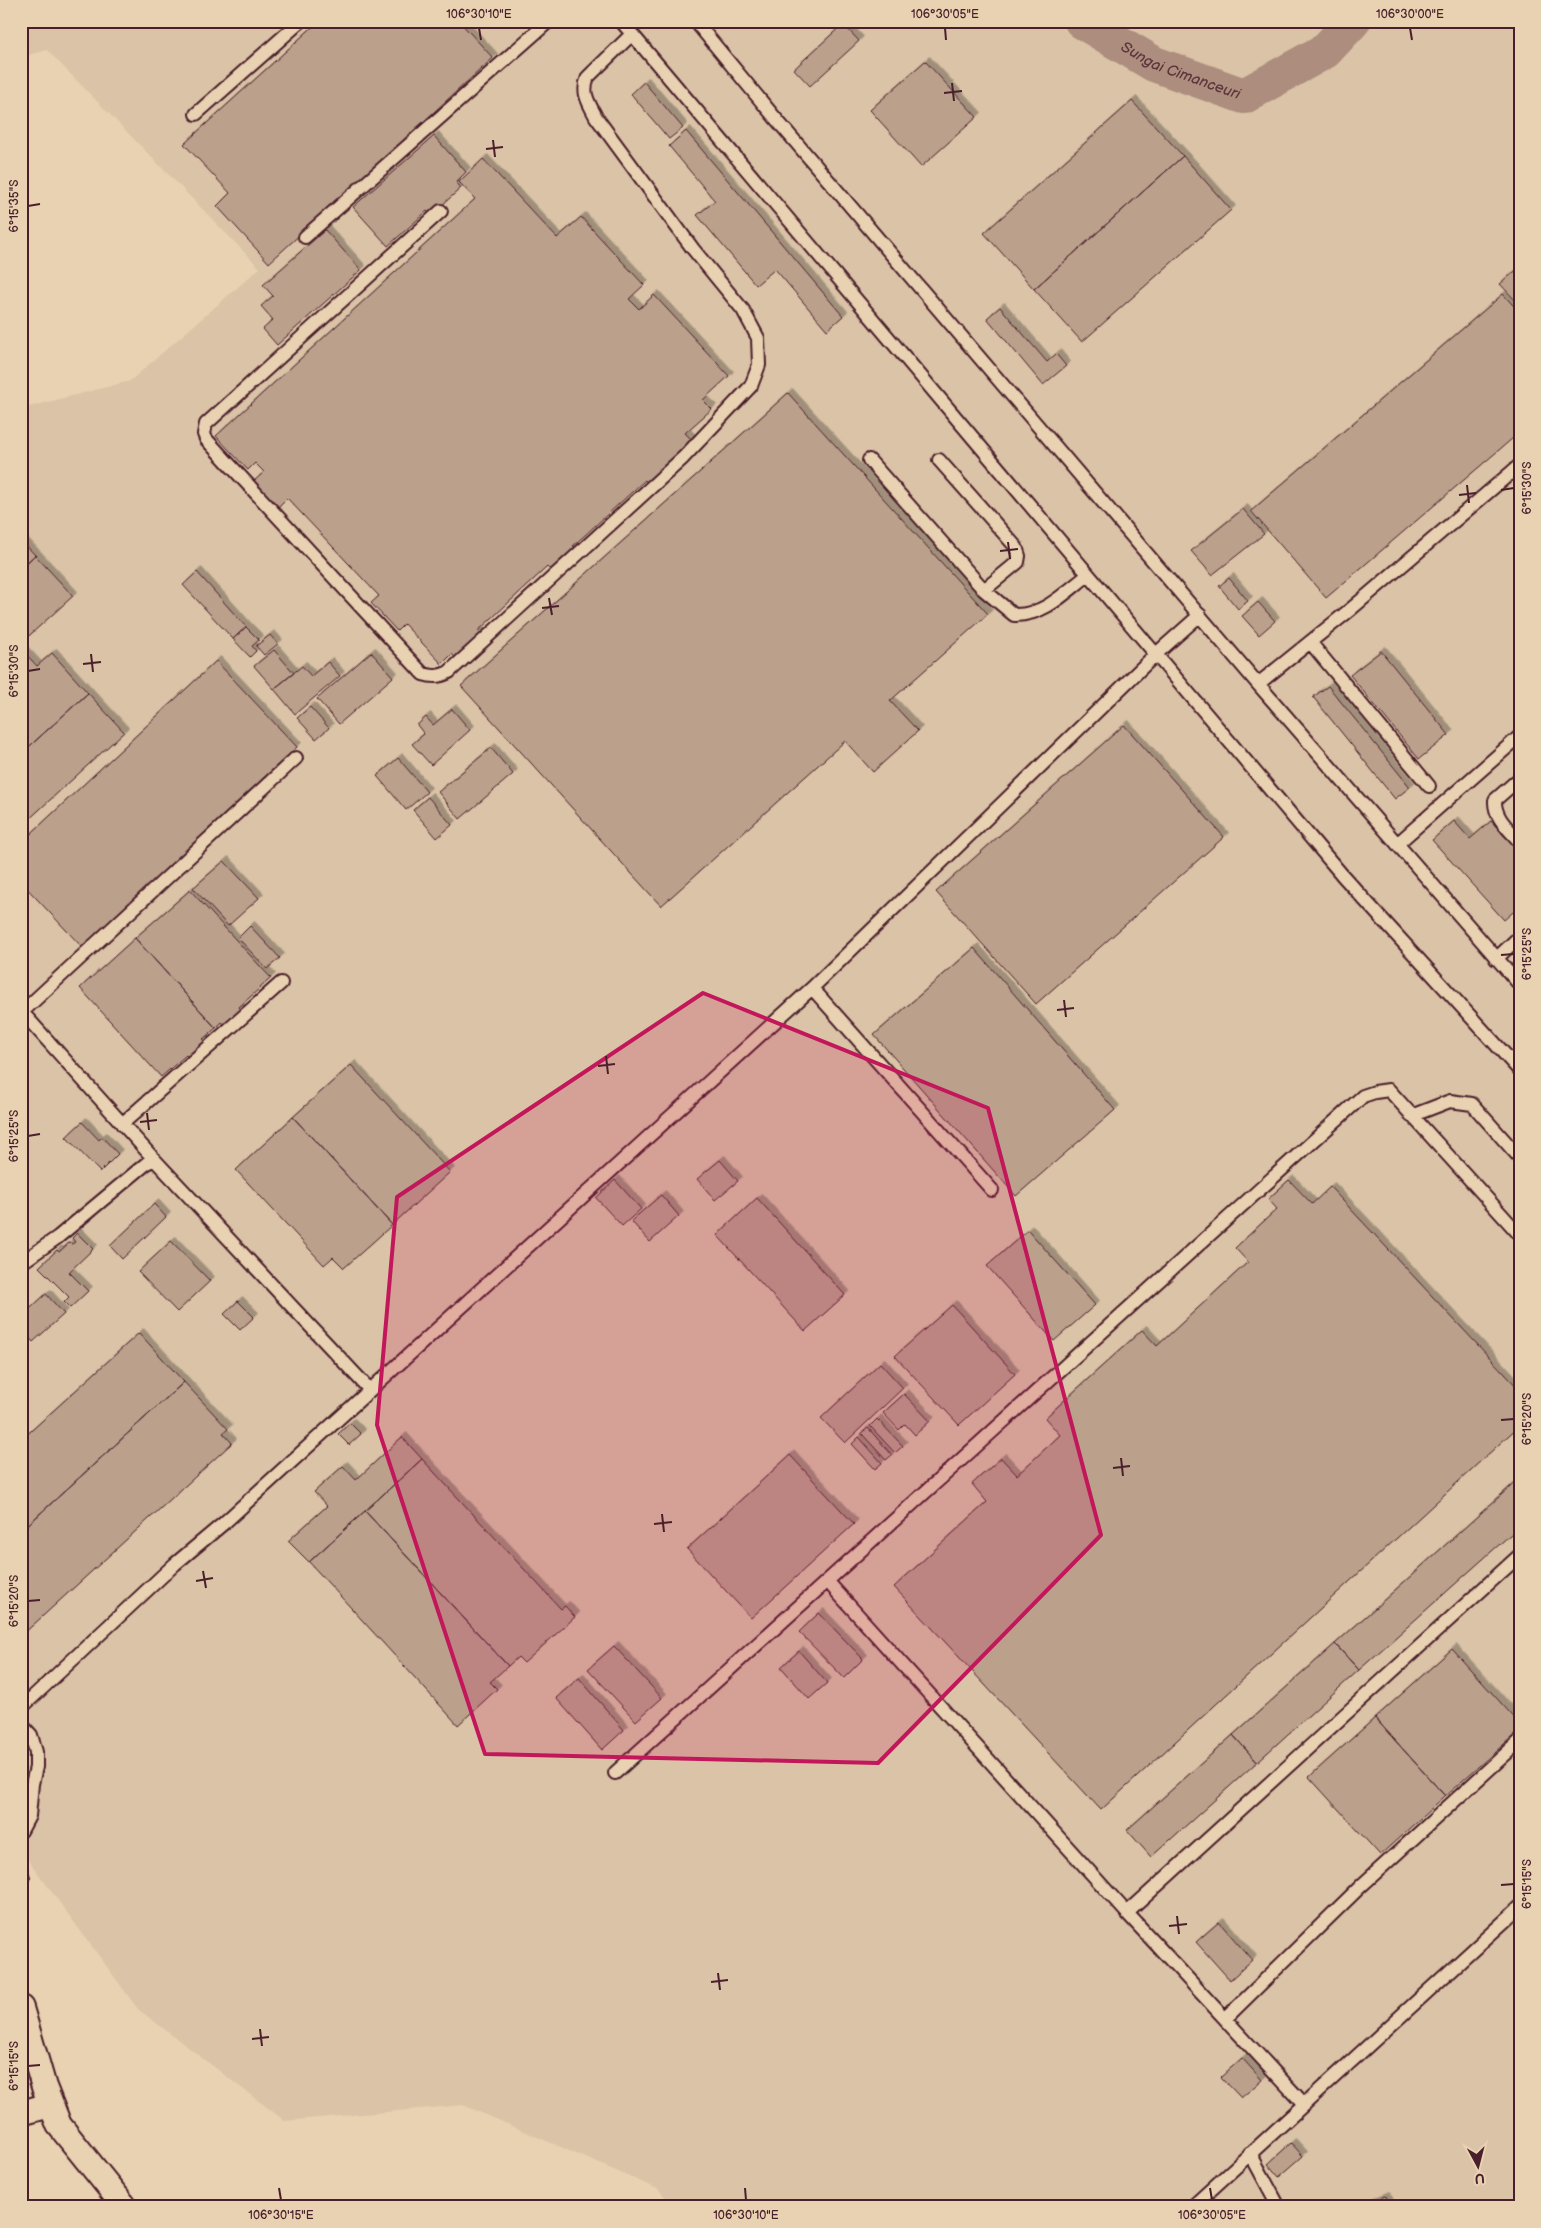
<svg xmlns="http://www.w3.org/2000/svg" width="1541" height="2228" font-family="'Balsamiq Sans',sans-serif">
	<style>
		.built { fill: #dac3a6 }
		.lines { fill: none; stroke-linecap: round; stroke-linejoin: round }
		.river { stroke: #ac8d7e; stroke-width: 36 }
		.building { fill: #bba08c; stroke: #4a1f2b; filter: url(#shadow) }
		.service-casing { stroke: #4a1f2b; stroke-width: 16 }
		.minor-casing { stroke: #4a1f2b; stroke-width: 28 }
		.service { stroke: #e8d2b1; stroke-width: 12 }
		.minor { stroke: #e8d2b1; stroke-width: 24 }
		.marked { fill: #c2185b; fill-opacity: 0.2; stroke: #c2185b; stroke-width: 4; stroke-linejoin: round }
		.ticks { fill: none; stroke: #4a1f2b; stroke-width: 2 }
		.labels { text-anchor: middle; stroke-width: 4.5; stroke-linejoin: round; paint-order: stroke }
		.water-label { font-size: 15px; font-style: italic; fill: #5e353c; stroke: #e8d2b1 }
		.neatline { fill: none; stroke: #4a1f2b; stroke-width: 2 }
		.ticks-label { font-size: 12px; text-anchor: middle; fill: #4a1f2b }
	</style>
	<defs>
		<filter id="shadow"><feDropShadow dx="4.5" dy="-4.5" stdDeviation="0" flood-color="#0004"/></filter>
	</defs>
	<rect width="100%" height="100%" fill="#e8d2b1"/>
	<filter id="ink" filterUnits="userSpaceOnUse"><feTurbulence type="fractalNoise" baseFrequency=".02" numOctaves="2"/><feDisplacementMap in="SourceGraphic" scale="10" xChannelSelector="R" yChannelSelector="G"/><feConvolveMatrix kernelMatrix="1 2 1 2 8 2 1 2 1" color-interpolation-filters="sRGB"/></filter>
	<g filter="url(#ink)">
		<path class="built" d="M21,21h1499v2186h-845l-17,-18 -195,-84 -178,16 -147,-112 -117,-159v-1441l109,-28 130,-113 -213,-218 -26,7z"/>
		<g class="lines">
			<path class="river" id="s1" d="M1082,21l72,43 90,32 81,-45 28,-30"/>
		</g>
		<path class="building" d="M319,21h140l34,37 -224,205 -52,-57 13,-13 -46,-49z
			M843,24l16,17 -49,45 -16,-17z
			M925,61l52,56 -56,50 -51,-57z
			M644,82l39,46 -14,11 -38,-45z
			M1132,101l51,55 -149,133 -50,-56z
			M686,131l157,185 -16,14 -52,-61 -19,16 -59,-70 18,-14 -46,-55z
			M434,136l32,36 -10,10 5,6 -30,27 -4,-4 -39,35 -35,-39z
			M1183,156l48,54 -149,132 -48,-53z
			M483,159l74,79 24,-21 63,68 -15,14 10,10 15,-14 75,81 -26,24 9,9 -27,24 7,7 -28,26 3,4 -17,16 -5,-6 -72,66 4,3 -25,23 -5,-5 -69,64 4,4 -26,24 -4,-5 -10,10 -38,-40 -7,7 -26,-28 8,-7 -92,-98 -9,9 -24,-26 10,-9 -9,-9 -7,7 -32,-34 259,-237 -16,-17z
			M325,230l36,40 -84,75 -14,-16 10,-9 -12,-14 12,-10 -10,-11z
			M1520,267v33l-3,2 -17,-18z
			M1503,294l17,19v119l-194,166 -75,-87z
			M1000,307l47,55 9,-8 10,12 -23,19 -56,-67z
			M788,393l200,221 -98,87 28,30 -45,41 -28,-31 -184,165 -200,-220z
			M1243,509l21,25 -52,41 -21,-24z
			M21,540l14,15 -14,13z
			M35,555l38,41 -52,47v-75z
			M197,572l49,55 -13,12 -50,-54z
			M1229,578l19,23 -10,8 -19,-23z
			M1258,602l17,19 -16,14 -17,-19z
			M246,627l13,13 -7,6 4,5 -6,6 -17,-18z
			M270,635l8,9 -14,11 -8,-9z
			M21,649l16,17 15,-13 36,40 -67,61z
			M274,650l20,23 -20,16 -20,-23z
			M1381,651l68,84 -30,24 -69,-84z
			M371,652l22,25 -54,47 -22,-25z
			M216,661l81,86 -215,200 -61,-65v-39z
			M328,662l12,14 -45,38 -21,-25 28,-23 9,10z
			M1328,686l82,101 -15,12 -82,-102z
			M88,693l36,39 -98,90 -5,-6v-62z
			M310,707l19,21 -13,11 -19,-21z
			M452,709l18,21 -39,35 -19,-21 12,-10 -7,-9 9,-8 7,8z
			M1124,725l100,112 -188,167 -100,-112z
			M491,748l22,26 -53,45 -22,-27z
			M398,758l29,34 -21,18 -29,-34z
			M428,797l24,28 -15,13 -24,-28z
			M1454,821l16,18 21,-18 29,32v53l-16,14 -72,-80z
			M224,861l35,37 -31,28 -35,-38z
			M190,890l81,88 -32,29 3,4 -17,15 -3,-4 -6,6 -81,-90z
			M250,926l30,32 -13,11 -29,-31z
			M135,938l81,90 -13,11 4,4 -17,16 -4,-4 -25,22 -81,-89z
			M974,948l141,162 -99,86 -142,-161z
			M351,1065l99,107 -58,53 -99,-108z
			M293,1117l99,108 -48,43 -11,-11 -9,8 -88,-95z
			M82,1122l17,18 3,-3 16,17 -18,18 -34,-35z
			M720,1160l18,21 -23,19 -18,-21z
			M615,1180l26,29 -19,17 -26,-28z
			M1289,1180l23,24 18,-17 190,203v35l-419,385 -207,-223 93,-85 -15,-18 29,-26 16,17 43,-40 -15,-17 97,-88 15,16 91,-84 -13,-14 42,-39 -9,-10z
			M661,1195l18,21 -29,26 -19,-21z
			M757,1198l88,97 -40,36 -88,-96z
			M154,1204l12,13 -44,42 -12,-13z
			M1028,1230l67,75 -41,36 -67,-75z
			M77,1233l16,16 -24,23 19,19 -18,17 -6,-6 5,-5 -30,-30 18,-17 2,2 11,-10 2,2 3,-2 -3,-4z
			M171,1241l39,40 -33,31 -39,-40z
			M46,1294l18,20 -31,28 -12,-13v-12z
			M238,1301l16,16 -14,13 -16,-16z
			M952,1305l63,69 -56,51 -64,-69z
			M139,1333l45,49 -163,149v-91z
			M880,1363l23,25 -58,55 -24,-25z
			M184,1382l44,47 -5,4 9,10 -211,193v-105z
			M904,1394l26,27 -15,14 -10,-11 -6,6 -16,-17z
			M877,1419l26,27 -8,7 -25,-27z
			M350,1423l11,11 -12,11 -11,-11z
			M868,1428l24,27 -6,5 -25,-27z
			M402,1437l20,22 -113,103 -21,-21 39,-35 -13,-14 29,-26 13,14z
			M859,1437l23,26 -7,6 -23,-25z
			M790,1455l64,69 -103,94 -64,-69z
			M422,1459l139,150 4,-3 10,11 -51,46 -6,-6 -10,9 -143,-155z
			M1520,1478v48l-161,144 -24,-26z
			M365,1511l143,155 -18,16 7,7 -39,36 -149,-163z
			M819,1613l44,46 -19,19 -45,-46z
			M1335,1644l24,26 -102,92 -24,-27z
			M614,1646l48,52 -26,23 -48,-52z
			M1452,1649l68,75v6l-75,66 -70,-78z
			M799,1651l28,32 -18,16 -28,-32z
			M579,1678l45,52 -22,20 -46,-52z
			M1375,1718l70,78 -65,59 -71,-78z
			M1233,1735l24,27 -106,95 -24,-27z
			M1219,1922l33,38 -22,20 -34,-38z
			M1242,2058l20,22 -21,18 -20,-21z
			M1291,2143l12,13 -24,21 -11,-13z
			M1386,2196l4,11h-32z"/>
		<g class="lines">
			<g class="service-casing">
				<path id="service" d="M621,21l722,855 177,195
					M695,21l81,98 482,565 262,301
					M196,114l105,-93
					M441,211l-235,213 -2,10 2,5 217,235c10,3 16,3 26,-2l234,-214 68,-72 8,-21 -1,-27 -15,-28 -50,-61 -97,-132c-7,-14 -15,-24 -8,-40l44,-43
					M305,237l244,-216
					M869,460l115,130 30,25c30,1 52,-23 74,-40
					M939,460l77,87 3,9 -1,6 -34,28
					M1310,642l119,144
					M1258,684l93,-75 169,-144
					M1520,778l-25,22c-1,18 14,29 25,42
					M1397,844l123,-108
					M1496,959l24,-23
					M812,988l180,202
					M21,1011l132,147 217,232
					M22,1012l274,-254
					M1411,1116l39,-15 22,3 48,54
					M122,1124l159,-141
					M21,1263l37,-26 95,-79
					M828,1582l299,331
					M21,1708l154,-144 49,-41 588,-535 344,-334 44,-39
					M21,1724l10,11 5,17v15l-4,17 -3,32 -8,15
					M615,1773l748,-677 12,-4 14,-2 131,145
					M21,1872l2,6
					M1225,2019l136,-133 159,-145
					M1304,2104l-177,-191 393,-358
					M1250,2153l29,54
					M1192,2207l328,-300"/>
			</g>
			<g class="minor-casing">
				<path id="minor" d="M21,2008l23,79 15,38 66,82
					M21,2113l29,-8"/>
			</g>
			<use href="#service" class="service"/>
			<use href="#minor" class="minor"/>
		</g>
	</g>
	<path class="marked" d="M703,993l285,115 113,427 -223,228 -393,-9 -108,-329 20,-228z"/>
	<path class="ticks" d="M479,28l2,12M945,28l1,12M1410,28l2,12M952,83l2,18M944,93l18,-2M493,140l2,17M486,149l17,-2M28,206l12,-2M1467,485l2,18M1501,490l13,-2M1459,495l17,-2M1008,542l2,17M1000,551l18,-2M549,598l3,17M542,608l17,-2M91,654l2,18M83,664l18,-2M28,671l12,-2M1501,955l13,-1M1064,1000l2,17M1057,1010l17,-2M606,1056l2,18M598,1066l17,-2M147,1113l2,17M140,1122l17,-2M28,1136l12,-2M1501,1420l13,-1M1121,1458l2,18M1113,1468l17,-2M662,1514l2,18M654,1524l18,-2M203,1571l3,17M196,1581l17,-3M28,1601l12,-1M1501,1885l13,-1M1177,1916l2,18M1169,1926l18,-2M718,1973l2,17M711,1982l17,-2M260,2029l2,17M252,2039l17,-2M28,2066l12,-1M279,2188l2,12M745,2188l1,12M1210,2188l2,12"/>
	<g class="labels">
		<g class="water-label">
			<text dy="5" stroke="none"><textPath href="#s1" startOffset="111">Sungai Cimanceuri</textPath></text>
		</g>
	</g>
	<rect width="1541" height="2228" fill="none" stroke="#e8d2b1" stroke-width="55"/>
	<g transform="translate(1478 2166) rotate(173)" stroke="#e8d2b1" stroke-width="4" paint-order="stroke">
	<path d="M0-4L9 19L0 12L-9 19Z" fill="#4a1f2b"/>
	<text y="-8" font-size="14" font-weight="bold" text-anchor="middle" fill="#4a1f2b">U</text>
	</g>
	<rect x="28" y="28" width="1486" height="2172" class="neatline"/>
	<g class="ticks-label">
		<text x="479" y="18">106°30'10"E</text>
		<text x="945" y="18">106°30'05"E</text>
		<text x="1410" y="18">106°30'00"E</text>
		<text transform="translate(14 206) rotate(-90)" y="4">6°15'35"S</text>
		<text transform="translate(1527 488) rotate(-90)" y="4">6°15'30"S</text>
		<text transform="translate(14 671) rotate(-90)" y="4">6°15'30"S</text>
		<text transform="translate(1527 954) rotate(-90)" y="4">6°15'25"S</text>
		<text transform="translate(14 1136) rotate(-90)" y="4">6°15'25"S</text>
		<text transform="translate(1527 1419) rotate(-90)" y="4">6°15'20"S</text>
		<text transform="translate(14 1601) rotate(-90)" y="4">6°15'20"S</text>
		<text transform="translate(1527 1884) rotate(-90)" y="4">6°15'15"S</text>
		<text transform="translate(14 2066) rotate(-90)" y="4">6°15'15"S</text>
		<text x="281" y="2219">106°30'15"E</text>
		<text x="746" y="2219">106°30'10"E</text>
		<text x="1212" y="2219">106°30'05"E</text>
	</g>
</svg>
